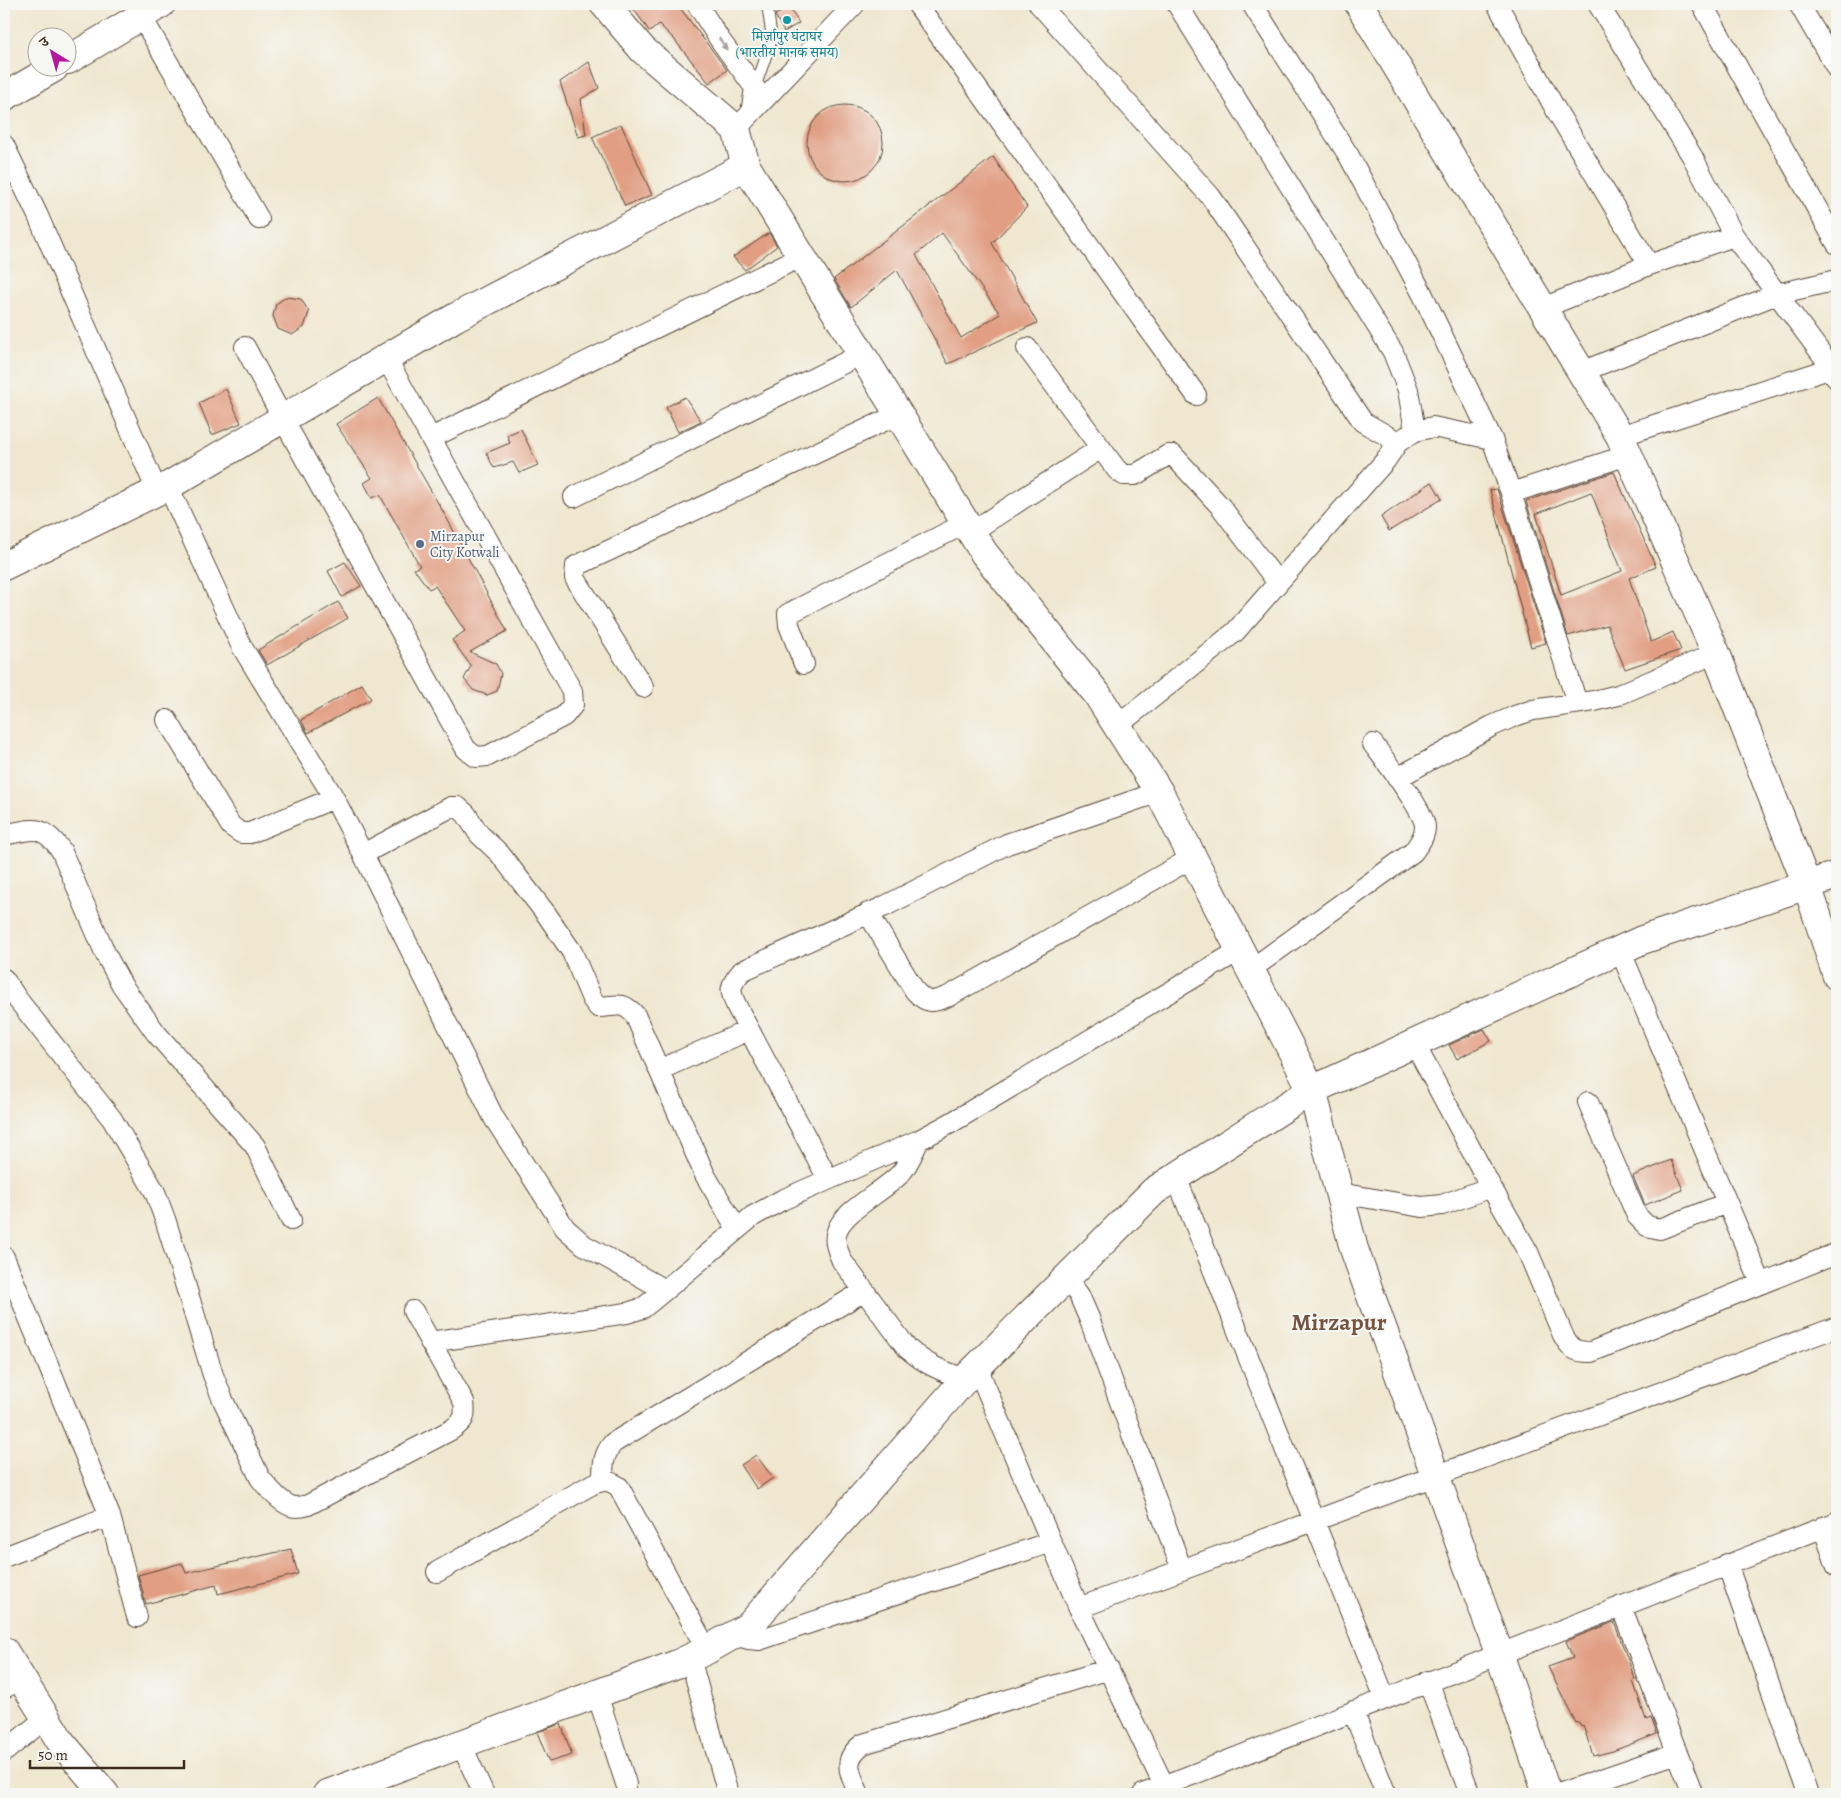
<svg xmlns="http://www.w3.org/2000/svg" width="1841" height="1798" font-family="Alegreya,'Noto Serif Devanagari',serif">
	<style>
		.building { fill: #e19e82; fill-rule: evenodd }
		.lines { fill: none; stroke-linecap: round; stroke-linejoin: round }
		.lane-casing { stroke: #564639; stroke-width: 12 }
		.street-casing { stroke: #564639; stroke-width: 22 }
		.secondary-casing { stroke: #564639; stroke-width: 30 }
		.lane { stroke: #fff; stroke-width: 10 }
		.street { stroke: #fff; stroke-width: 20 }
		.secondary { stroke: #fff; stroke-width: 28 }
		.oneway { fill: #a79f9a }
		.culture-dot { fill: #0f9aa8; stroke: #f6f6f2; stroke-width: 2 }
		.service-dot { fill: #5c6f8a; stroke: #f6f6f2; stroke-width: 2 }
		.labels { text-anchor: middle; stroke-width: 4; stroke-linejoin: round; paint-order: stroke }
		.culture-label { font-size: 14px; fill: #0d838f; stroke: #f6f6f2 }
		.service-label { font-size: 14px; fill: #4e5e75; stroke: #f6f6f2; text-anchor: start }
		.town-label { font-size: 24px; font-weight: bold; fill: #755341; stroke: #f6f6f2 }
	</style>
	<rect width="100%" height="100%" fill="#f6f6f2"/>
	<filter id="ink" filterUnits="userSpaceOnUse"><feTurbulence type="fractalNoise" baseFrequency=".02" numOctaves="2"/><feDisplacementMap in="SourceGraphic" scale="10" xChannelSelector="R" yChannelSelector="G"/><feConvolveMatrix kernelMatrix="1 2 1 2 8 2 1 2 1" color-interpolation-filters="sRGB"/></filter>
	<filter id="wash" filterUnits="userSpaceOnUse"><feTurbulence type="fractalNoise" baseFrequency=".0096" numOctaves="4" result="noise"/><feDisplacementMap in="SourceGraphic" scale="20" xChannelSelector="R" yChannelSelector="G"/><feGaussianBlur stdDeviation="1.12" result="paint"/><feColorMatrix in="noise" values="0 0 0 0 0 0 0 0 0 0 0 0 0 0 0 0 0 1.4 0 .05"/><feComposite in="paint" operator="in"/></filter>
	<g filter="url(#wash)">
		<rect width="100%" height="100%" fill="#efe7cf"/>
		<g id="blocks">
			<path class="building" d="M630,4h47l50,66 -18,13 -35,-44 -15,-15 -9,8z
				M789,7l10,16 -15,9 -9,-17z
				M589,62l10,26 -18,11 5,36 -8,2 -18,-55z
				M807 143a38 38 0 1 1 76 0a38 38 0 1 1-76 0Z
				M621,124l31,71 -27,11 -33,-69z
				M993,157l34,50 -35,36 45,80 -89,41 -51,-94 -46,37 -17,-28zM942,233l58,81 -39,24 -45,-83z
				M769,233l8,13 -32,24 -12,-13z
				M286,297l15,2 8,13 -5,15 -12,8 -14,-6 -5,-13 3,-12z
				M226,389l15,34 -29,12 -13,-32z
				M685,397l16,24 -23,11 -12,-25z
				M378,398l72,126 57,107 -37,21 26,12 5,10 -4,17 -10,4 -14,-5 -9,-11 7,-13 -19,-26 13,-9 -30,-45 -6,3 -15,-20 6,-3 -40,-71 -8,3 -8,-15 8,-5 -36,-54z
				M521,429l17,36 -19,8 -6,-11 -19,6 -8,-15 24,-10 -3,-8z
				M1614,472l42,95 -27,11 22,64 22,-10 8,18 -56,19 -18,-44 -39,11 -42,-135zM1591,492l31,79 -61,24 -25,-81z
				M1432,482l10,17 -53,32 -8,-14z
				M1497,489l49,154 -15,4 -41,-157z
				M345,562l16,24 -19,11 -14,-26z
				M338,602l10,16 -81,47 -9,-15z
				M362,684l9,15 -63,34 -7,-13z
				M1484,1029l7,12 -34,18 -8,-14z
				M1671,1160l12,30 -38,15 -12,-29z
				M756,1455l17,23 -16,11 -16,-24z
				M291,1549l7,25 -80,20 -2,-9 -70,19 -8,-29 44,-12 4,10z
				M1614,1622l21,57 -2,2 13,39 5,-2 6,16 -44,17 -20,5 -10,-31 -2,1 -2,-4 -3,1 -28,-56 25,-9 -7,-17z
				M561,1724l11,31 -23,7 -12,-30z"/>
		</g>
	</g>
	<g filter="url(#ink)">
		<use href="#blocks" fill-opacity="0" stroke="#564639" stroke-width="1"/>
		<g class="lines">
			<g class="lane-casing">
				<path id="lane" d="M755,88l17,-49 -5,-35"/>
			</g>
			<g class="street-casing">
				<path id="street" d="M697,4l23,36 35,48 -4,25
					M917,4l279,391
					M1039,4l172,193 152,225 35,20
					M1177,4l216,348 15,38 7,41
					M1252,4l97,152 73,137 70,146 19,54 66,210
					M1497,4l59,106 93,155
					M1598,4l94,152 42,80 98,132 5,11
					M1702,4l135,240
					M1799,4l38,65
					M141,16l118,203
					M736,129l119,-125
					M4,145l34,71 119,275
					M1543,308l106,-43 85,-29
					M245,347l38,72 183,330 10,8 12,-1 76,-40 9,-11 -1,-14 -186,-333
					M1027,348l90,122 7,5h11l33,-20h5l48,52 57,76
					M1581,372l196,-78 60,-14
					M1620,436l212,-68
					M431,438l371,-182
					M168,486l74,161 92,151 29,56 131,264 71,110 19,17 81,45 88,-74 29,-16 137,-60 30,-16 291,-174
					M1511,493l117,-38
					M574,497l288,-143
					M971,532l130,-84
					M804,664l-15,-39 -1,-11 178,-91
					M643,687l-68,-109 1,-12 323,-152
					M167,720l64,106 10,7h9l84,-35
					M1117,726l118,-94 150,-171 13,-19 17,-11 18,-4 59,12
					M1397,778l95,-52 23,-10 18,-6 61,-9 24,-6 98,-42
					M4,835c30,-6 37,-12 57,15l45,105 16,30 34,48 99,113 36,74
					M363,854l88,-47h7l8,7 13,20 21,20 47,61 25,37 20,47 6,8c18,0 23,-7 37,8l70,160 32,54
					M868,913l47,78c13,14 17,11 34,5l243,-138
					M1620,950l141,333
					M1250,970l163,-118c5,-7 12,-15 12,-25 0,-15 -41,-68 -52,-83
					M4,979l14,21 94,119 43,73 11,30 47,153 10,25 37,78c7,9 24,29 36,29 4,0 9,-1 12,-2l143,-75c13,-9 15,-12 13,-28l-51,-91
					M1414,1043l77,144 37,65 35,83c8,14 11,17 28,17l246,-99
					M659,1070l90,-40
					M1588,1102l49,114 10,10 13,3 67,-26
					M919,1140c-6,12 -10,24 -19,34 -16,17 -57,37 -63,57 -4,10 1,20 5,30l65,87c19,17 35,23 58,31
					M1176,1177l209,521
					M828,1179l-91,-172c-8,-17 -8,-21 5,-36l141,-64 124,-63 152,-52
					M1339,1193l83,14 20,-2 49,-18
					M4,1257l106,259 -106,41
					M1066,1278l13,17 10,23 93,252
					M430,1342l197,-29 16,-5 22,-18
					M977,1367l102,241 89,186
					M603,1480c0,-15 0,-25 10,-37l251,-152
					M110,1516l27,101
					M1823,1527l14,40
					M1727,1564l81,230
					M437,1572l154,-87c12,-5 17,-6 28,2l88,163
					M1621,1606l72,188
					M1079,1608l758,-281
					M734,1635l14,4 11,1 292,-98
					M690,1658l38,136
					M1428,1681l42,113
					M4,1688l18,-9
					M597,1694l29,90
					M1353,1711l33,83
					M461,1744l23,50
					M4,1752l42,-34
					M859,1794c-9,-21 -18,-34 4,-50l246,-75
					M1143,1794l694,-272
					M1558,1794l119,-41"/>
			</g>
			<g class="secondary-casing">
				<path id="secondary" d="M604,4l39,46 93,79 10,37 238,387 113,141 62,98 153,298 42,159 145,404 48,141
					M1359,4l261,432 96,217 91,232 30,91
					M68,60l93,-56
					M4,97l50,-29
					M4,566l164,-80 288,-169 290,-151
					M4,1651l57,91 44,52
					M327,1794l350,-130 30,-14 42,-24 216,-247 189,-188 158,-101 330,-150 195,-65"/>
			</g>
			<use href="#lane" class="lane"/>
			<use href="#street" class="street"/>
			<use href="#secondary" class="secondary"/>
		</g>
		<defs><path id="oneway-solid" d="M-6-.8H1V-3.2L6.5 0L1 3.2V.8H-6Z" transform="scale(1.25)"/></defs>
		<use class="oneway" href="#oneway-solid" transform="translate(723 44) rotate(55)"/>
	</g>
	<circle class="culture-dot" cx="787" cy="20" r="5"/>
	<circle class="service-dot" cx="420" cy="544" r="5"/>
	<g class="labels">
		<g class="culture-label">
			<text x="787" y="41">मिर्ज़ापुर घंटाघर<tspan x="787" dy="16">(भारतीय मानक समय)</tspan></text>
		</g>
		<g class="service-label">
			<text x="430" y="541">Mirzapur<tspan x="430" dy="16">City Kotwali</tspan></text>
		</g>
		<g class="town-label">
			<text x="1339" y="1330">Mirzapur</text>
		</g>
	</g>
	<rect width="1841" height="1798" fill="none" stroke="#f6f6f2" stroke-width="20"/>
	<g transform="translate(52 52) rotate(323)"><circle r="24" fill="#f6f6f2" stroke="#aba49d"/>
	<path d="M0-4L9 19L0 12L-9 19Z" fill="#b5179e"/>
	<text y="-8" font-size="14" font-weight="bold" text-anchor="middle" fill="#3b2a1e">उ</text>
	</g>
	<path d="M30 1760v8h154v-8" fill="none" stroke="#3b2a1e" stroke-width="2.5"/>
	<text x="38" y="1760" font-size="15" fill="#3b2a1e" stroke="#f6f6f2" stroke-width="4" paint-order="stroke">50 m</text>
</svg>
